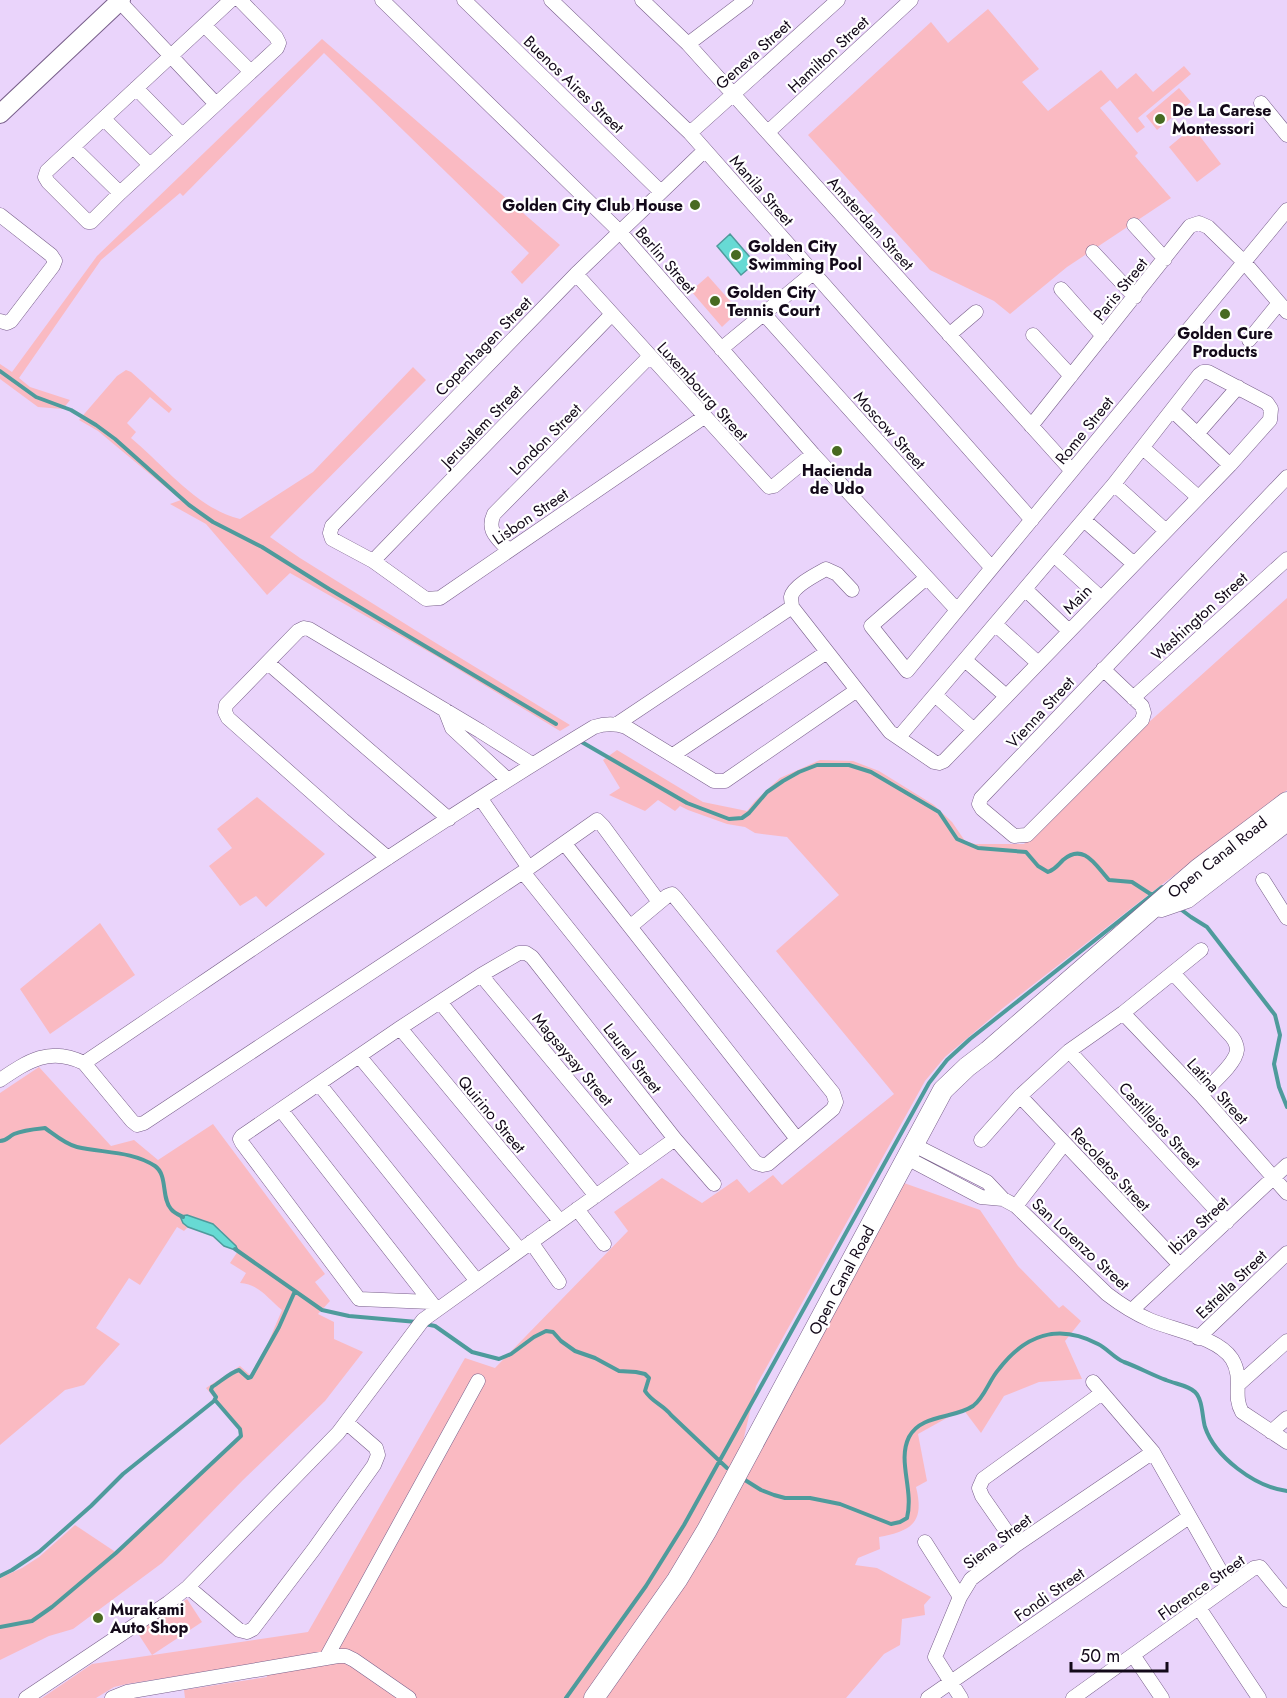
<svg xmlns="http://www.w3.org/2000/svg" width="1287" height="1698" font-family="Jost,sans-serif">
	<style>
		.green { fill: #fabac2 }
		.water { fill: #67dad4; stroke: #4e9b9c; stroke-width: 1.5 }
		.lines { fill: none; stroke-linecap: round; stroke-linejoin: round }
		.stream { stroke: #4e9b9c; stroke-width: 4 }
		.minor-casing { stroke: #785f8a; stroke-width: 15 }
		.tertiary-casing { stroke: #785f8a; stroke-width: 20 }
		.secondary-casing { stroke: #785f8a; stroke-width: 21 }
		.minor { stroke: #fff; stroke-width: 14 }
		.tertiary { stroke: #fff; stroke-width: 18 }
		.secondary { stroke: #fff; stroke-width: 20 }
		.poi-dot { fill: #486a21; stroke: #fff; stroke-width: 2 }
		.labels { text-anchor: middle; stroke-width: 4.5; stroke-linejoin: round; paint-order: stroke }
		.street-label { font-size: 16px; fill: #130919; stroke: #fff }
		.poi-label { font-size: 16px; font-weight: bold; fill: #130919; stroke: #fff; text-anchor: start }
	</style>
	<rect width="100%" height="100%" fill="#ead4fb"/>
	<path class="green" d="M988,9l51,60 -17,13 26,29 53,-41 16,19 19,-16 17,19 31,-26 7,8 -53,44 7,9 -8,6 -27,-33 -10,8 38,45 -3,3 36,42 -104,69 -57,47 -16,-13 -64,-31 -122,-135 123,-113 17,21z
		M322,39l238,206 -38,39 -11,-12 18,-19 -205,-200 -141,143 -3,-3 -79,67 -82,118 11,9 40,13 -7,9 -25,-2 -38,-28v-15l12,8 85,-116z
		M1179,88l12,14 -34,28 -11,-14z
		M1196,131l25,33 -24,18 -28,-35 18,-15 3,4z
		M708,276l31,35 -17,16 -31,-36z
		M413,367l13,13 -156,157 30,21 131,82 139,85 -10,6 -124,-75 -146,-83 -23,22 -61,-71 -36,-20 11,-4 -83,-69 -19,-11 38,-44 9,-6 5,2 41,37 -3,4 -19,-16 -23,26 9,9 -5,6c34,28 65,70 109,81l73,-47z
		M1287,598v192l-135,102 -149,116 -58,49 -20,24 -169,305 -14,60 -43,83 -27,42 -87,127h-400l-1,-8 83,-13 -2,-15 -138,22 -13,3 -18,11h-54l50,-34 216,-32 157,-274 30,10 133,-137 -14,-19 48,-34 40,25 35,-24 12,14 24,-18 9,10 112,-91 -118,-143 63,-56 -52,-58 -32,-4 -10,-6 -18,-3 -39,-14 -8,-4 -5,5 -17,-11 -13,11 -36,-16 11,-7 -17,-28 14,-10 86,52 44,9 8,-10 25,-23 40,-18 33,1 26,10 55,34 18,17 13,19 10,3h49l114,-112z
		M257,797l68,57 -59,53 -10,-11 -16,10 -31,-40 23,-18 -15,-19z
		M100,923l35,52 -85,59 -30,-45z
		M39,1067l72,79 23,-6 24,20 55,-36 112,150 -10,8 15,19 -12,13 16,8v17l29,13 -38,49 -82,79 -81,83 -89,66 -24,7 -49,24v-82l22,-10 17,-11 36,-32 42,28 124,-117 -1,-7 -34,-41 34,-22 10,9 18,-32 14,-33c-14,-11 -23,-26 -42,-27l6,-10 -16,-10 8,-12 -17,-21 -17,-10 -17,-5 -4,8 5,4 -4,4 -7,-4 -37,58 -11,-7 -33,50 24,16 -36,41 -19,5 -65,55v-352z
		M904,1183l76,27 38,56 41,42 4,-3 18,16 -16,20 17,38 -43,3 -35,14 -23,37 -18,-24 -45,25 9,47 -11,6c9,36 -5,44 -37,50l1,12 -22,9 -3,7 22,3 54,29 -7,8 1,10 -23,4 -2,26 -16,9 -38,44h-241l78,-111 22,-34z
		M187,1599l15,23 -50,33 -15,-23z"/>
	<path class="water" d="M730,234l25,29 -14,12 -24,-29z
		M187,1215l26,9 23,22 2,5 -14,-5 -11,-10 -25,-9 -5,-4 -3,-7z"/>
	<g class="lines">
		<path class="stream" d="M0,371l36,26 35,13 25,15 19,14 74,66 24,17 49,25 67,42 227,135
			M580,741l107,62 42,16 13,-1 7,-5 18,-21 16,-11 16,-9 18,-7h32l22,7 68,40 18,27 21,9 48,4 12,14 10,6c8,-3 9,-6 15,-12 21,-18 33,6 46,20l23,2 20,13
			M1179,908l12,9 16,10 68,88 5,20 -6,29 5,23 8,20
			M0,1141c7,0 8,-4 14,-7 9,-4 21,-5 31,-6 10,7 20,16 32,19 26,6 55,4 78,19 13,9 6,32 16,43 3,4 8,6 12,8
			M235,1249l87,61 27,6 68,6
			M425,1324l10,2 37,26 27,7 12,-5 23,-17 12,-6 7,1 8,9 14,10 20,7 24,13 17,1 9,2 4,4 -4,13c7,11 18,14 26,24l56,53
			M745,1480l16,10 13,5 11,3h25l30,6 51,20 9,-2 7,-4c7,-29 -10,-57 2,-81 12,-23 45,-18 64,-31 12,-9 16,-26 26,-37 26,-34 59,-46 99,-25 10,5 16,14 26,18 14,5 28,13 42,18 9,4 22,5 29,12 8,8 7,25 10,35 10,30 50,60 82,64
			M0,1576l12,-6 27,-18 52,-46 32,-32 91,-73 2,-4 -5,-7 1,-3c8,-5 19,-15 27,-17l9,8 3,-1 28,-50 16,-36
			M0,1627l32,-6 20,-14 64,-54 125,-117 -1,-7 -25,-29
			M566,1698l80,-112 38,-61 245,-442 18,-23 23,-21 192,-152"/>
		<g class="minor-casing">
			<path id="minor" d="M231,0l-184,171 -2,6 3,5 40,40h3l29,-29 157,-145 2,-5 -3,-6 -36,-37
				M382,0l238,232 193,222 144,156
				M464,0l197,192
				M551,0l139,133 342,387
				M642,0l46,44 384,427
				M120,2l96,102
				M204,25l47,47
				M688,44l58,-44
				M136,88l46,47
				M1261,103l26,32
				M104,119l46,46
				M768,132l143,-132
				M690,133l148,-133
				M73,147l47,46
				M0,215l51,40 4,6 -2,5 -42,55 -4,2 -7,-2
				M1134,225l31,34
				M1093,252l42,45
				M576,274l193,213 5,-1 39,-32
				M1061,289l42,47
				M764,314l228,254
				M949,335l27,-23
				M1033,335l38,41
				M1249,340l30,-37
				M721,349l92,-76
				M1172,410l58,55
				M704,417l-264,181 -14,1 -53,-38 -41,-22 -2,-6 2,-7 244,-252 129,-124
				M1031,426l159,-200 9,-3 9,4 36,35 43,50
				M1197,434l41,-47
				M1143,448l55,49
				M1114,484l52,47
				M1084,520l50,44
				M508,550c-10,-12 -22,-19 -14,-36l156,-158
				M1054,555l47,43
				M373,561l239,-247
				M926,578l-55,48 36,45 380,-461
				M1025,589l44,42
				M852,590l-15,-16 -11,-5c-9,5 -33,17 -35,28 0,2 1,8 1,10l98,125 44,30 5,1 5,-2 286,-296 40,-45 1,-11 -4,-6 -59,-31h-5l-4,3 -85,109 -215,253
				M995,624l43,39
				M965,660l41,36
				M268,663l181,156
				M1103,669l39,37 2,7 -2,7 -115,115 -13,1 -32,-27 -3,-5 2,-6 306,-321
				M935,695l39,35
				M1133,698l154,-139
				M445,710l7,18 56,52
				M617,724l175,-117
				M673,755l154,-103
				M481,799l48,69
				M565,844l232,295
				M388,858l-45,-38 -115,-102 -3,-6 1,-7 72,-74 6,-3 5,1 171,102 52,33
				M523,872l233,291 7,2 5,-1 65,-55 3,-7 -3,-9 -158,-196 -3,-3 -5,2 -36,30
				M1263,880l24,38
				M1173,973l59,64c3,4 5,8 5,13 -1,14 -27,35 -36,45
				M481,975l158,190
				M440,1002l156,194
				M1123,1013l78,82 86,98
				M400,1028l160,193
				M1069,1051l158,171
				M359,1056l161,194
				M84,1063c169,-114 336,-231 510,-336 12,-4 21,-4 32,0l88,54h11l132,-91
				M0,1080c28,-19 50,-34 84,-17l48,58 5,4 7,-2 379,-251 74,-52 6,6 56,76
				M319,1084l158,197
				M1020,1096l160,169
				M281,1110l153,196
				M981,1140l39,-44 49,-45 54,-38 78,-63
				M914,1145l73,37 16,17 13,7 91,88c13,10 27,19 43,26 23,10 68,17 82,39 12,20 0,36 10,53l45,30
				M907,1158l74,39 22,2
				M1016,1206l48,-62
				M577,1209l27,35
				M531,1242l28,40
				M431,1302l-72,-3 -117,-156 -2,-4 2,-3 158,-108 81,-53 38,-22h7l6,4 143,182 39,45
				M1132,1310l155,-145
				M1198,1338l89,-85
				M1093,1382l60,70 76,134
				M1239,1384l48,-43
				M1271,1432l16,-14
				M925,1542l35,55
				M1016,1545l-34,-49 -3,-8 4,-9 119,-86
				M188,1587l51,43 8,2 6,-3 61,-80 60,-84 4,-10 -2,-7 -29,-25
				M1199,1608l60,90
				M1133,1655l29,43
				M326,1658l152,-277
				M26,1698l142,-95 20,-16 150,-154 85,-113 252,-181
				M112,1698l15,-6 211,-36h8l8,4 55,38
				M928,1698l261,-181
				M961,1698l-26,-41 25,-60 11,-18 45,-34 137,-93
				M1073,1698l181,-130 6,-1 27,33"/>
		</g>
		<g class="tertiary-casing">
			<path id="tertiary" d="M0,114l121,-114"/>
		</g>
		<g class="secondary-casing">
			<path id="secondary" d="M1161,907l26,-9 100,-77
				M594,1698l83,-118 30,-50 236,-440 24,-23 21,-16 210,-182 89,-67"/>
		</g>
		<use href="#minor" class="minor"/>
		<use href="#tertiary" class="tertiary"/>
		<use href="#secondary" class="secondary"/>
	</g>
	<g class="poi-dot">
		<circle cx="1160" cy="119" r="6"/>
		<circle cx="695" cy="205" r="6"/>
		<circle cx="736" cy="255" r="6"/>
		<circle cx="715" cy="301" r="6"/>
		<circle cx="1225" cy="314" r="6"/>
		<circle cx="837" cy="451" r="6"/>
		<circle cx="98" cy="1618" r="6"/>
	</g>
	<g class="labels">
		<g class="street-label">
			<text transform="translate(753 54) rotate(-42)" y="6">Geneva Street</text>
			<text transform="translate(828 54) rotate(-43)" y="6">Hamilton Street</text>
			<text transform="translate(574 84) rotate(44)" y="6">Buenos Aires Street</text>
			<text transform="translate(762 190) rotate(49)" y="6">Manila Street</text>
			<text transform="translate(871 223) rotate(48)" y="6">Amsterdam Street</text>
			<text transform="translate(666 260) rotate(49)" y="6">Berlin Street</text>
			<text transform="translate(1120 289) rotate(-51)" y="6">Paris Street</text>
			<text transform="translate(483 346) rotate(-46)" y="6">Copenhagen Street</text>
			<text transform="translate(703 391) rotate(48)" y="6">Luxembourg Street</text>
			<text transform="translate(481 426) rotate(-46)" y="6">Jerusalem Street</text>
			<text transform="translate(890 430) rotate(48)" y="6">Moscow Street</text>
			<text transform="translate(1084 430) rotate(-51)" y="6">Rome Street</text>
			<text transform="translate(545 439) rotate(-45)" y="6">London Street</text>
			<text transform="translate(530 516) rotate(-34)" y="6">Lisbon Street</text>
			<text transform="translate(1077 599) rotate(-46)" y="6">Main</text>
			<text transform="translate(1199 616) rotate(-42)" y="6">Washington Street</text>
			<text transform="translate(1040 712) rotate(-47)" y="6">Vienna Street</text>
			<text transform="translate(1217 857) rotate(-38)" y="6">Open Canal Road</text>
			<text transform="translate(633 1058) rotate(52)" y="6">Laurel Street</text>
			<text transform="translate(573 1059) rotate(50)" y="6">Magsaysay Street</text>
			<text transform="translate(1218 1091) rotate(48)" y="6">Latina Street</text>
			<text transform="translate(492 1114) rotate(50)" y="6">Quirino Street</text>
			<text transform="translate(1160 1125) rotate(47)" y="6">Castillejos Street</text>
			<text transform="translate(1111 1169) rotate(47)" y="6">Recoletos Street</text>
			<text transform="translate(1198 1225) rotate(-43)" y="6">Ibiza Street</text>
			<text transform="translate(1081 1244) rotate(43)" y="6">San Lorenzo Street</text>
			<text transform="translate(841 1280) rotate(-62)" y="6">Open Canal Road</text>
			<text transform="translate(1231 1284) rotate(-44)" y="6">Estrella Street</text>
			<text transform="translate(997 1541) rotate(-37)" y="6">Siena Street</text>
			<text transform="translate(1201 1587) rotate(-35)" y="6">Florence Street</text>
			<text transform="translate(1049 1594) rotate(-35)" y="6">Fondi Street</text>
		</g>
		<g class="poi-label">
			<text x="1172" y="116">De La Carese<tspan x="1172" dy="18">Montessori</tspan></text>
			<text x="683" y="211" text-anchor="end">Golden City Club House</text>
			<text x="748" y="252">Golden City<tspan x="748" dy="18">Swimming Pool</tspan></text>
			<text x="727" y="298">Golden City<tspan x="727" dy="18">Tennis Court</tspan></text>
			<text x="1225" y="339" text-anchor="middle">Golden Cure<tspan x="1225" dy="18">Products</tspan></text>
			<text x="837" y="476" text-anchor="middle">Hacienda<tspan x="837" dy="18">de Udo</tspan></text>
			<text x="110" y="1615">Murakami<tspan x="110" dy="18">Auto Shop</tspan></text>
		</g>
	</g>
	<path d="M1071 1662v9h96v-9" fill="none" stroke="#130919" stroke-width="3"/>
	<text x="1080" y="1662" font-size="18" fill="#130919" stroke="#ffffff" stroke-width="4.5" paint-order="stroke">50 m</text>
</svg>
